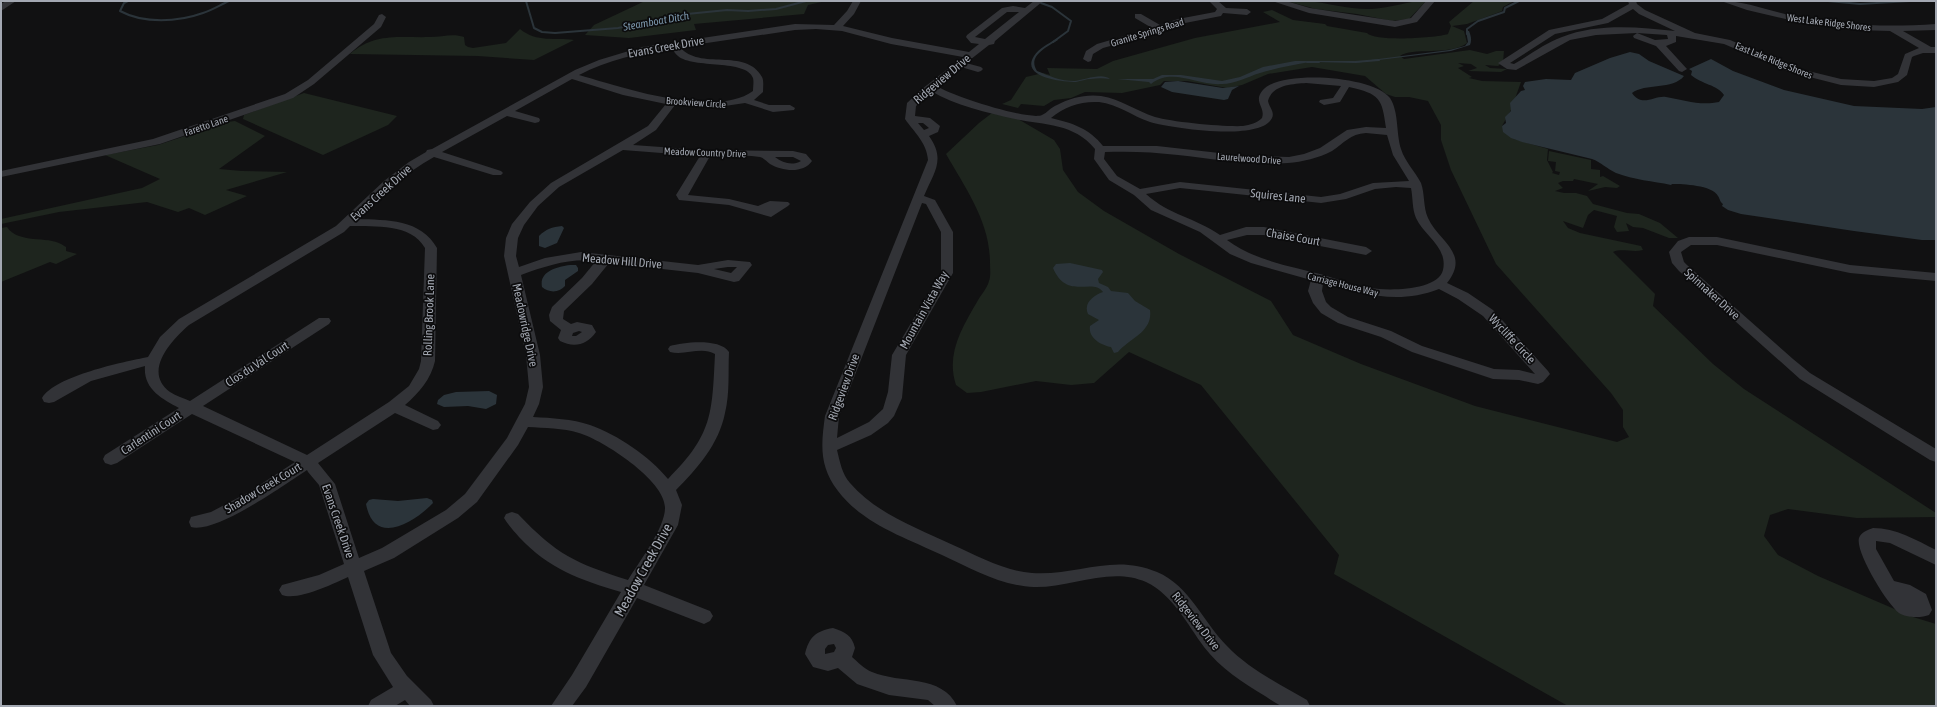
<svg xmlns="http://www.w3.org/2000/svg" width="1937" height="707" font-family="'Asap Condensed',sans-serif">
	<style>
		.green { fill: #1e251e }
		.water { fill: #2b343a }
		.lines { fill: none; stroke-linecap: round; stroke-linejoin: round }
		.stream { stroke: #2b343a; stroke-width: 2 }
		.minor { fill: #323337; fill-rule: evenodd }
		.labels { text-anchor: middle; stroke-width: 3.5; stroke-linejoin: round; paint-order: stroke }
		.far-street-label { font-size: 10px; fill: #a3a8b2; stroke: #0c0c0d }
		.far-water-label { font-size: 11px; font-style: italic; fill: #7c97ac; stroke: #0c0c0d }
		.street-label { font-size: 12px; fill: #a3a8b2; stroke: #0c0c0d }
		.near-street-label { font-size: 14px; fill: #a3a8b2; stroke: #0c0c0d }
	</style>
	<rect width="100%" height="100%" fill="#111112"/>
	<path class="green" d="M645,1h181l-18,4 -4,9 -110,10 2,6 -67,8 -44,-3 9,-10z
		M1286,1c7,0 15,-1 22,0 21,2 42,9 64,8 19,-1 35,-8 54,-8l-17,18 -17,2 -35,-7 -41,-5z
		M1474,1h40l-11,6 -1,4 -5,2 -30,11 -15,2 12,5 3,12c-17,13 -56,4 -67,13l4,3 66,-9 17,4 9,-3h8l-1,11 -5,4 -13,-1 5,3 17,1 -6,3 -33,-1 9,-3 -6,-4 -13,-1 6,3 -6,2 14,9 -3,1 13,3 39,1 -10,28 -9,16 12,13 34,10 -1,11 6,12 -1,1 7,2 1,-3 -5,-1 1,-9 -8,-1 1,-10 42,9v9l9,1v7l3,-1 17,10 -3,2 -12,-1 -17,4 10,-7 -24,-5 -1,2h-10l-5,2 5,5 -8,3 9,2h12l11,3 6,8 34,9 12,1 21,9 18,15h-9l-26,-10 -10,-1 -7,-4 3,8 -12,1 -3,-5 3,-11 -23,-6 -6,5 -5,13 -20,-7 5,7 12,5 61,13 2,4c-10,3 -21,-2 -30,2l42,42 -2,12 60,58 31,25 192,124v4l-79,1 -69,-9 -18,6 -6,21 14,19 40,21 95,41 23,7v82h-368l-234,-132 5,-19 -138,-170 -72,-33 -35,31 -23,2 -35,-4 -55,11 -14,1 -11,-8c-10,-30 5,-56 21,-83 3,-6 10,-13 12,-21 2,-5 1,-12 1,-18 0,-41 -24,-74 -44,-109l33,-31 13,-10 26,6 36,21 6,9 3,21 15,22 26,19 75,43 92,47 22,34 68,29 114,42 142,36 12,-5 -6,-10v-17l-12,-17 -115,-129 -45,-94 -10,-30v-15l-13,-24 -19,-4h-14l-9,-3 -21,-18 -53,-9 -44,7 -26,11 -15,3 -40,-7h-23l-4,4 -38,8 -37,-1 -14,6 -17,2 -10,6 -23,-2 -3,4 -16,-4 9,-4 15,-23 17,-4 7,2 -3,-7 50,1 16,-8 82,-23 85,-16 -17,-10 9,-2 21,10 32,4 2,2 40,7c8,9 69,5 81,1l3,-8 -2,-4z
		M520,29c17,14 35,8 54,11l-40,20 -56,-4 -128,-2c25,-22 50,-16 80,-17 12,0 23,-4 34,0l1,8 3,2 5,1 33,-5z
		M304,93l93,23 -9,9 -65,30 -80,-36 1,-4z
		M235,121l30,15 -46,33 23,2 45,1 -61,18 21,6 -42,19 -16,-7 -11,4 -31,-10 -88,10 -58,12v-5l141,-31 18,-9 -55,-24 53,-10 69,-23z
		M7,227c11,17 41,9 54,17 2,1 3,2 5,3v4l11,3 -21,10 -6,-2 -49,20v-54z"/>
	<path class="water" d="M1466,31h3c2,5 3,9 1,14l-19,6 -72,9 -25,3 -39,-1 -2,-1h50l86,-11 16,-4 3,-4z
		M1056,39l2,1c-11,7 -31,16 -21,31 12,5 24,10 37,10 10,-1 28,-9 36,-2 -6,-1 -13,-1 -19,0 -5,0 -10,2 -15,3 -13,0 -56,-4 -42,-26 5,-8 14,-12 22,-17z
		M1630,52l9,2 10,7 35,15c-11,14 -39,7 -52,17 10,15 23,2 34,4 18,3 34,9 53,5l5,-7c-6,-10 -23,-11 -33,-20l1,-4 -3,-2 22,-10 22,12 51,19 70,16 68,3 14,-2v133h-14l-68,-9 -113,-17 -13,-4 -6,-4 1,-2c-3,-2 -3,-5 -5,-8 -6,-11 -35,-12 -46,-12l-1,1c-18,-4 -37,-5 -55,-12 -9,-4 -15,-11 -24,-14l-70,-17 -11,-4 -8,-6 -1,-6 4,-3 -1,-6 6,-6 -1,-8 11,-12 4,-1 -2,-4 2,-4 21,-3 25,1 4,-7 35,-15z
		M1295,61h13l2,1c-17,3 -34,6 -50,11 -13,4 -25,11 -38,11 -25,2 -49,-17 -71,0l-2,-2 -32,-3h36l9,-4h19l41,6 18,-4 23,-10z
		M1178,81l45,7 16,-2 -7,4 -4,9 -4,1 -52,-8 -11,-5 4,-5z
		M562,226l2,2 -7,15 -12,5 -6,-2v-10c7,-7 13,-9 23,-10z
		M1070,263l32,7 1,2 -5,7 1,4 9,4 3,4 17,2 7,8 15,9c3,22 -20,28 -32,42l-4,1 -3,-6c-10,-2 -23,-9 -21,-21l9,-6 -11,-6c-5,-11 6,-19 15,-22 -10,-15 -36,9 -50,-24l3,-4z
		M570,265h6l2,3v3l-13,9v6c-6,7 -16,7 -23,1 -3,-16 15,-20 28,-22z
		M489,391l8,4 -1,9 -10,5 -18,-3 -24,1 -7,-3 1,-4 6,-5 12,-3z
		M427,498l5,2 1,3c-19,20 -59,44 -67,1l3,-4 4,-1 25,2z"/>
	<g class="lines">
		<path class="stream" d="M128,1l-4,2 -4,8c24,13 58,11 83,2 9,-3 17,-8 26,-12
			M526,1l8,27 8,4 13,1 63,-5 69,-14 40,-4 21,1 28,-2 30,-8
			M1828,1l32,3 50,-3
			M1041,3l11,4 19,14 -3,10 -15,11
			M1467,34v-5l11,-8 26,-9 1,-4 14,-7
			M1307,62h12
			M1355,62l24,-2"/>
		<path class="minor" d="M6,1h10l-15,10v-7z
			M853,1h8l-7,13 -11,12 49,12 77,14 10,-8 -8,-1 -5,-6 1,-2 35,-27 11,-2 12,2 9,-7h9l-48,40 -1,3 -5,1 -23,18 15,4 2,2 -2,2 -3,1 -17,-5 -24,19c12,9 92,35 105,29 5,-2 9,-8 15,-10 13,-7 29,-11 44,-9 20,3 35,15 54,21 17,5 69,10 88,9 7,-1 14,-3 19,-8 4,-12 -11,-17 3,-30 21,-18 109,-12 125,10 9,14 6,35 11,51 4,13 14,22 20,34 4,11 2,24 7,35 10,23 43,35 19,65l21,10 25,17 55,61 2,3 -7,8 -5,2 -19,-4 -26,-1 -81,-27 -31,-15 -43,-14 -17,-10 -8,-10 -5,-12 3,-11 -60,-17 -21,-9 -30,-22 -49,-22 -17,-15 -25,-15 -15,-21 1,-10c-21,-26 -51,-24 -80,-30 -27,-6 -61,-14 -84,-28l-15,15 -1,10 15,2 10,8 -2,6 -9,4c17,24 5,36 -5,60l11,4 18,32v41l-47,82 -4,43 -8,18 -6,7 -17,12 -34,15c3,12 5,24 13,33 27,31 67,45 103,62 25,11 51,26 79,28 45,3 81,-20 125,-1 33,14 46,50 70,74 22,23 52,38 80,54l3,6c-8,0 -21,1 -28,0 -6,-2 -12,-7 -17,-10 -22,-13 -45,-28 -61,-49 -17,-23 -31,-52 -58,-65 -35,-16 -77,6 -112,5 -33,-1 -64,-19 -92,-32 -36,-17 -79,-31 -104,-64 -19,-25 -17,-46 -13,-75l103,-256c-1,-17 -14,-28 -23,-41l2,-16 15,-14 41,-32 -72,-13 -49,-13 -26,-2 -21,1 -115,17c19,24 66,0 82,30 2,4 1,10 1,15l-9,8 15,5h21l5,3 -1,2 -21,2 -28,-9 -27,4 -43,-2 -19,25 -23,15 70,5 90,1 13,3 6,7c-9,13 -30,10 -42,3 -3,-2 -6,-6 -10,-7 -15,-3 -34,0 -50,-1l-22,39 41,4 29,7 12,-5 18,1 2,2 -2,2 -17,11 -42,-12 -50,-5 -3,-5 24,-39 -77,-6 -64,37 -21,19 -14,19 -6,13 -2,18 3,11 26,-9 36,-6 117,13 30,-5 22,2 2,3 -13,16 -5,1 -36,-9 -89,-10 -17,21 -28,27 -1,8 8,5 6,-2 15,3 4,7c-9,13 -22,16 -36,9l-2,-3 3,-8 -11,-9 -1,-6 3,-8 30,-29 14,-17c-26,-3 -50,5 -75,14l19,80 3,32 -4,17 -6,13c19,1 39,2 57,8 28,10 59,31 78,54 45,-45 44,-65 47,-125 -14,-8 -30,2 -45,-2l-2,-3 2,-3c14,-4 50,-8 59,6 -1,20 1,41 -4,61 -6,31 -28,56 -49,77l6,15 -4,20 -34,60 66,26 3,5 -3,5 -6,3 -67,-26 -51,89 -14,19h-21l21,-31 49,-83c-41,-12 -72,-23 -102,-55 -5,-6 -11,-12 -15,-19l2,-4 6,-2 6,2c39,41 57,49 110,66 11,-18 37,-52 37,-72 1,-27 -62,-68 -86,-75 -16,-5 -35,-5 -51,-6l-10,18 -41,57 -19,16 -64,40 -30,13 27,82 16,23 24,24 3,6h-24l-5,-6 -10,6h-27l3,-6 22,-13 -20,-32 -25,-78c-15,7 -50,24 -66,18l-3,-5 3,-5 37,-10 25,-11 -25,-79 -11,-13 -1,-2c-23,15 -91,64 -116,57l-2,-5 2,-5 20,-5 38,-20 46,-30 -103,-48 -75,49 -6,2 -6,-2 -2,-4 2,-4 74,-47c-17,-9 -36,-19 -34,-42l-54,15 -37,21 -5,1 -5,-1 -2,-4c13,-22 81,-36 106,-41l12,-20 19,-18 157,-93 48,-45 25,-19 17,-10 1,-2 5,-1 143,-79 24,-10 43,-13 153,-23 39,1 13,-14zM1007,12h12l-34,27 -10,-2zM672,48c2,3 3,6 6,8 15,13 69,3 75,22 1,4 0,9 0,13 -38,28 -132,-4 -174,-16 28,-15 61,-22 93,-27zM572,79l51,16 43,9 -18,22 -97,57 -21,19 -18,22 -6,14 -2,18 22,99 3,32 -4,17 -18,34 -42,56 -19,16 -64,38 -23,10 -24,-74 -17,-21 77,-50 38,17 5,-1 3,-4 -3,-4 -33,-16c14,-12 26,-26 30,-44l2,-113c-16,-29 -50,-28 -80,-29 25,-24 48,-46 77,-62l59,18h8l2,-2 -2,-2 -59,-19 65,-36 28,7 4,-1 1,-2 -1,-2 -24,-7zM1306,83l35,3 -8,12 -13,2 -1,2 5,3 16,-3 9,-15c31,7 33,11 37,41l-20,-1 -19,3 -27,18 -16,6 -15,3 -43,-1 -89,-10h-54c-14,-18 -31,-23 -52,-28 14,-12 30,-17 48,-16 19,2 33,14 51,20 21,6 111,20 122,-4 3,-6 -3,-11 -4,-17 4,-16 24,-17 38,-18zM918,123h5l6,5 -5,2zM1366,133l21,2 6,20 16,26 -36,2 -33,11 -19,3 -141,-15 -40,7 -23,-13 -13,-17 1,-7c24,-1 49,0 73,3 37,4 73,11 110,8 14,-1 31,-5 44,-12 12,-8 18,-17 34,-18zM775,157h18l8,4c-9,5 -18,2 -26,-4zM1396,187l15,1c2,10 1,21 5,30 8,18 32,29 27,52 -5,21 -56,21 -72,18 -16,-2 -32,-8 -47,-13 -33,-9 -69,-14 -97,-35l20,-5h17l102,20 6,-4 -6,-4 -102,-20h-18l-26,8c-24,-17 -51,-20 -74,-41l34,-6 141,15 25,-4 29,-10zM922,203l4,1 15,28v41l-49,82 -4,37 -5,17 -14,13 -32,16 2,-22zM350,226c25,1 61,-3 75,22l-4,113 -2,8 -10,17 -20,16 -82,53 -104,-49 126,-82 2,-3 -2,-3h-10l-129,83c-6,-3 -14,-5 -20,-9 -28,-21 2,-52 19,-67l155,-93zM728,267h9l-6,6 -17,-4zM1323,283c40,11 75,22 116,6l19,10 25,17 52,58 -16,-4 -25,-1 -72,-23 -31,-15 -43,-14 -17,-10 -5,-5 -4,-11zM579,331l3,1 -6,4h-4l1,-3z
			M1209,1h9l8,7 21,1 4,3 -4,3 -24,-2 -2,3 -41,8 -30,11 -47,13 -10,6 -2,7 -3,1 -5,-3 3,-8 11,-7 55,-16 -17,-10v-4h6l19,11 18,-6 37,-7 2,-3z
			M1272,1h14l24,7 85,13 16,-3 15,-17h9l-18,21 -22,5 -86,-14z
			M1628,1h8l1,3 8,6 50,23 35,7 66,28 45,11 33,2 18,-3 6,-4 7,-20 14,-6 -29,-17 -34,-1 -53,-7 -56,-13 -26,-9c26,0 54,12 81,17 44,8 89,9 134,6v6l-33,1 28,16h5v6h-13l-9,3 -2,1 -5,18 -9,7 -24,5 -33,-2 -51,-13 -66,-28 -48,-8v6l-10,4 21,23 -5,3 -3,-1 -23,-25 -22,-8 -1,-2 4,-3 -41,2 -26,5 -54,30 -9,-1 -9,-6 51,-33 53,-11 27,-15zM1633,9l6,5 36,17c-36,-4 -78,-8 -113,6 -17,6 -32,18 -48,27l-4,-1 45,-29 53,-11zM1637,33l30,2 1,4 -13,1z
			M382,14l4,3 -5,10 -67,57 -21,14 -133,46 -159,33v-6l152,-32 132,-45 23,-14 66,-56 5,-9z
			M1689,237h28l133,28 86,8v8l-86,-8 -133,-28h-26l-10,7 3,10 3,3 106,94 17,14 126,76v13l-6,-2 -130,-81 -121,-108 -7,-8 -3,-11 9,-11z
			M1873,528c23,0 43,12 63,22v15l-46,-22 -14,-2v8l18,32 16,4 16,9 6,16 -3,5c-7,3 -23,3 -30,-2 -12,-9 -44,-61 -40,-75 2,-6 9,-8 14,-10z
			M833,628c12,4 19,7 22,20l-3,9c6,5 12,12 20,15 28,12 70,2 85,34h-22l-7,-6 -39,-5 -32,-11 -19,-16 -10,3 -15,-4 -8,-13c4,-17 11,-23 28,-26zM834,644l2,4 -2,4 -9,2v-5l3,-4z"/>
	</g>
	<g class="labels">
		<g class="far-street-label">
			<text transform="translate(1829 22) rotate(7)" y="4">West Lake Ridge Shores</text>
			<text transform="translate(1147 32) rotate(-17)" y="4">Granite Springs Road</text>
			<text transform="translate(1774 60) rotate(22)" y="4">East Lake Ridge Shores</text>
			<text transform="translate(696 102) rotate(4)" y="4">Brookview Circle</text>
			<text transform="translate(206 125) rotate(-19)" y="4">Faretto Lane</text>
			<text transform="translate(705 152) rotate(2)" y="4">Meadow Country Drive</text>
			<text transform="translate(1249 158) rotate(4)" y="4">Laurelwood Drive</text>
			<text transform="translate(1343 284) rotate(14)" y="4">Carriage House Way</text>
		</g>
		<g class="far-water-label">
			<text transform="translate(656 21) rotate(-10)" y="4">Steamboat Ditch</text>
		</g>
		<g class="street-label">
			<text transform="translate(666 47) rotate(-10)" y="4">Evans Creek Drive</text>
			<text transform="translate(942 79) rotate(-40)" y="4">Ridgeview Drive</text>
			<text transform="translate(381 193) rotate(-42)" y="4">Evans Creek Drive</text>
			<text transform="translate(1278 196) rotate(6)" y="4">Squires Lane</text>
			<text transform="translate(1293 237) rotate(10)" y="4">Chaise Court</text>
			<text transform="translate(622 261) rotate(5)" y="4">Meadow Hill Drive</text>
			<text transform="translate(1712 294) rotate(42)" y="4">Spinnaker Drive</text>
			<text transform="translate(924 310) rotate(-61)" y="4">Mountain Vista Way</text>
			<text transform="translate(429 315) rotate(-88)" y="4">Rolling Brook Lane</text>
			<text transform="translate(525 325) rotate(78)" y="4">Meadowridge Drive</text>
			<text transform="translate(1512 339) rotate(47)" y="4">Wycliffe Circle</text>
			<text transform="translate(257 364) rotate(-33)" y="4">Clos du Val Court</text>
			<text transform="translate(844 387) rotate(-70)" y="4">Ridgeview Drive</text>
			<text transform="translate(151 433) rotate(-33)" y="4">Carlentini Court</text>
			<text transform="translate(263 488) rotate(-31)" y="4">Shadow Creek Court</text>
			<text transform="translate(338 521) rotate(71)" y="4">Evans Creek Drive</text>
			<text transform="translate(1196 621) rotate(52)" y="4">Ridgeview Drive</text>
		</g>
		<g class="near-street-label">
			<text transform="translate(643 570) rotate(-61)" y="5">Meadow Creek Drive</text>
		</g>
	</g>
	<rect width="1937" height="707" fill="none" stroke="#a3a8b2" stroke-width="4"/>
</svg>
